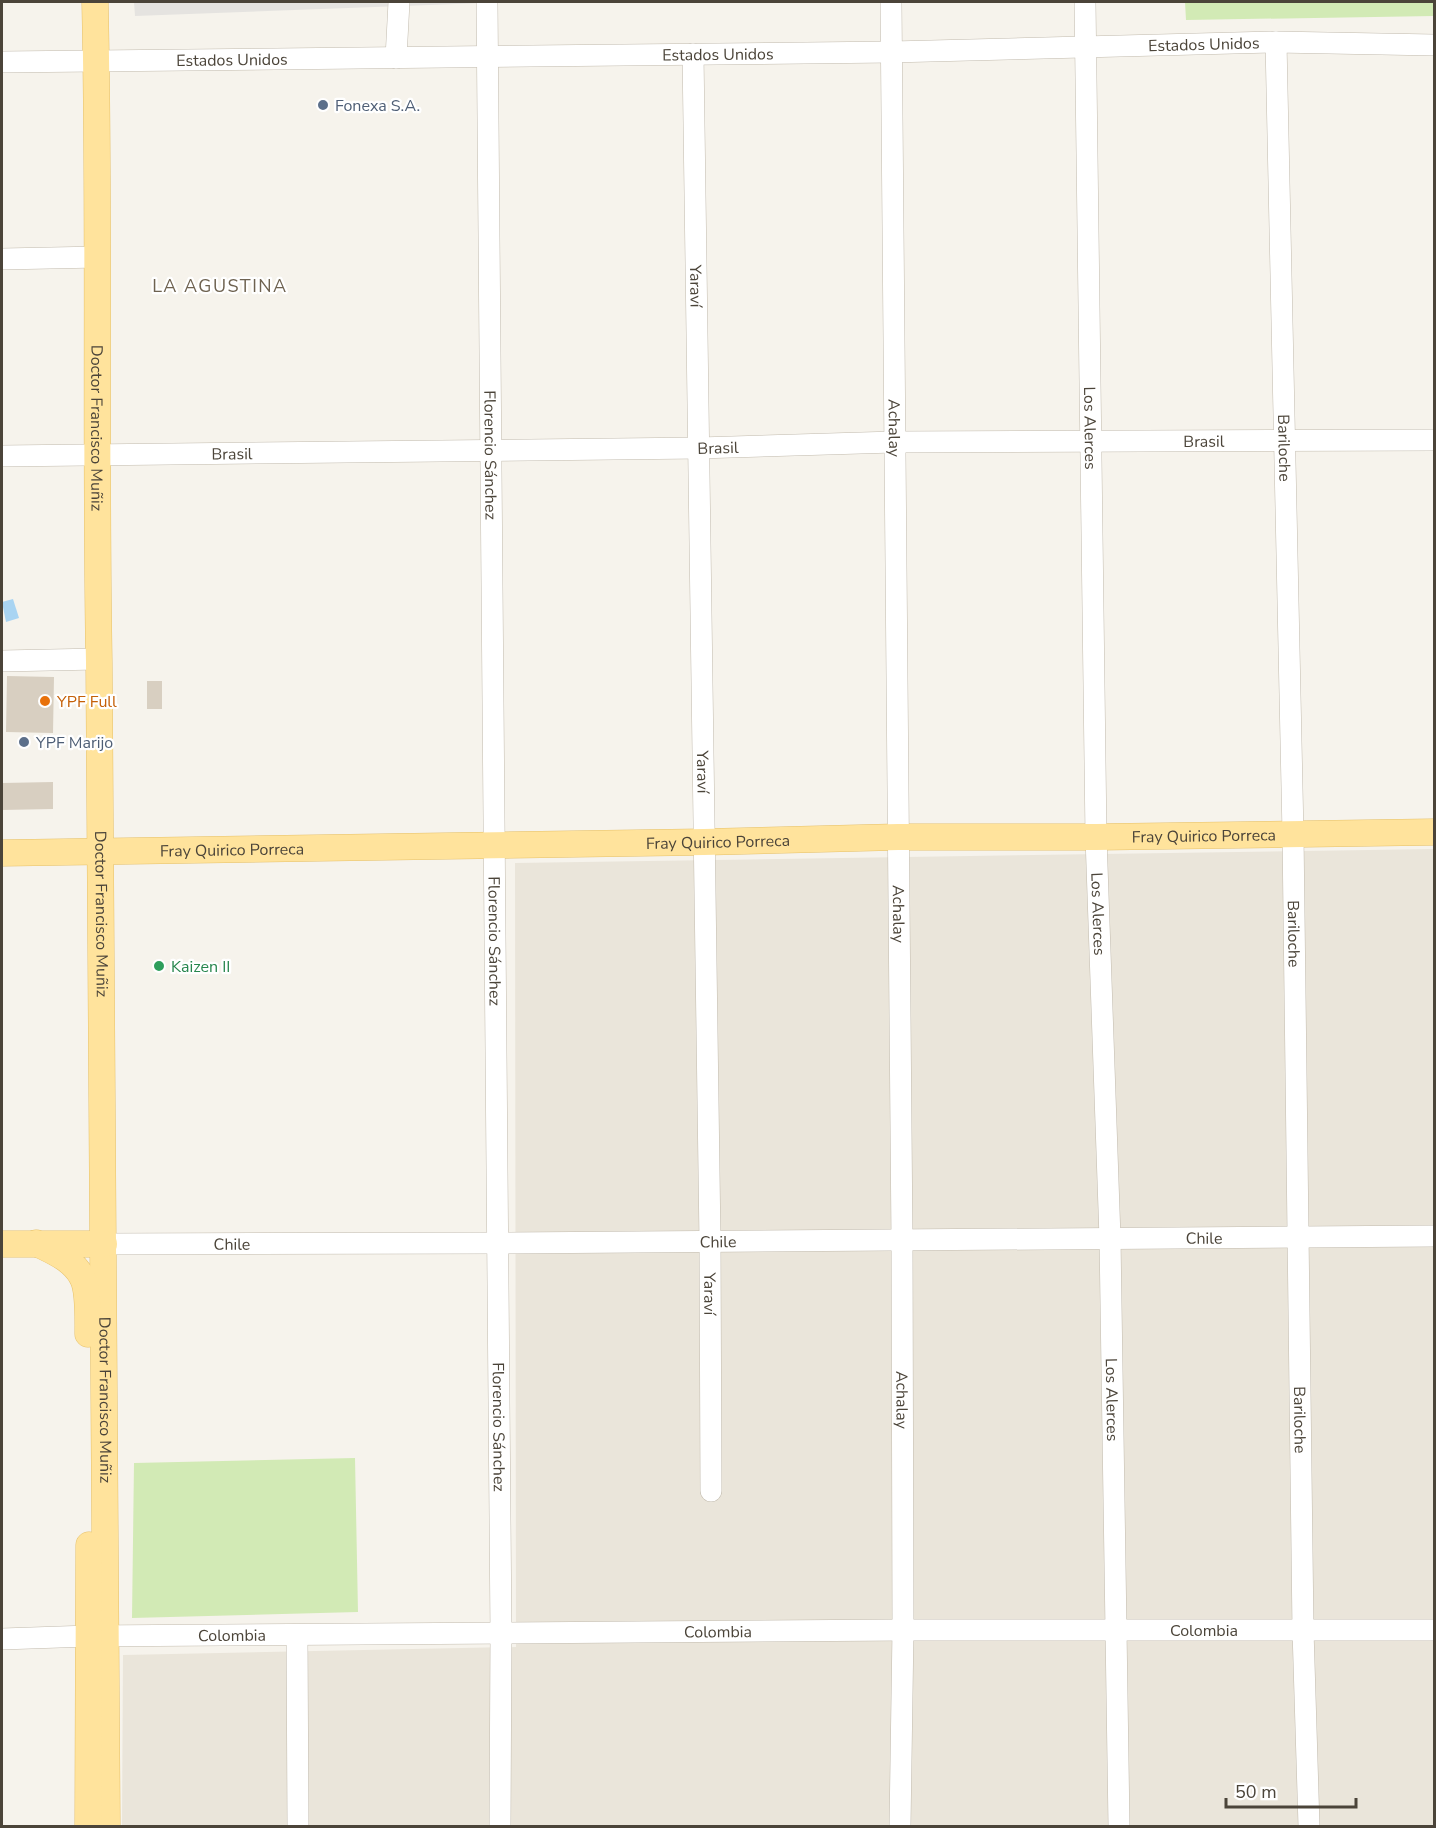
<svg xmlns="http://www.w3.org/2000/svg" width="1436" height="1828" font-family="'Nunito Sans',sans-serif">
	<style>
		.residential { fill: #eae5da }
		.green { fill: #d2eab5 }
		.parking { fill: #e5e3e0 }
		.water { fill: #a9d4f2 }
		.building { fill: #d8cfc1 }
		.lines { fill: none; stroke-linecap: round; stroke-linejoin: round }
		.minor-casing { stroke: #c2bbae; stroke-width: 22 }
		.major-casing { stroke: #e6c16a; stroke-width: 27 }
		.minor { stroke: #fff; stroke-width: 21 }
		.major { stroke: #ffe39c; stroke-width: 26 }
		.service-dot { fill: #5c6f8a; stroke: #fff; stroke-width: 2 }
		.food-dot { fill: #e8710a; stroke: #fff; stroke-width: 2 }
		.leisure-dot { fill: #2e9e5b; stroke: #fff; stroke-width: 2 }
		.labels { text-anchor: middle; stroke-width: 4.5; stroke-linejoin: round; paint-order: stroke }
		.street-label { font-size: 16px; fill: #4b4439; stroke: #fff }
		.service-label { font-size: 16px; fill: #4e5e75; stroke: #fff; text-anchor: start }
		.food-label { font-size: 16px; fill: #c56008; stroke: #fff; text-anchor: start }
		.leisure-label { font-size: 16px; fill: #27864d; stroke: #fff; text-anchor: start }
		.neighbourhood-label { font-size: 18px; letter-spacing: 1.5px; fill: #6e6250; stroke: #fff }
	</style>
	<rect width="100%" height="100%" fill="#f6f3ec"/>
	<path class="residential" d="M1434,849v977h-1312l1,-171 393,-8 -1,-784z"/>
	<path class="green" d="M1185,2h249v14l-248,4z
		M355,1458l3,154 -226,6 2,-155z"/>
	<path class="parking" d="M134,2h377l-376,14z"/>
	<path class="water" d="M13,599l6,19 -13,4 -4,-20z"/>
	<path class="building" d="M7,676l47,1 -1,56 -47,-1z
		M147,681h15v28h-15z
		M53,782v27l-51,1v-27z"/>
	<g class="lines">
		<g class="minor-casing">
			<g id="minor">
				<path id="s1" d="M487,2l14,1632 -1,192"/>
				<path id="s2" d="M891,2l11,1238 1,390 -3,196"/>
				<path id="s3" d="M1085,2l11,835 14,401 9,588"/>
				<path id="s4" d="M1276,42l17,792 10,796 6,196"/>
				<path id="s5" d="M693,54l17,1187 1,250"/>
				<path d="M396,58l3,-56"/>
				<path id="s6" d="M2,62l890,-10 384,-10 158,3"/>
				<path d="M2,259l97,-2"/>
				<path id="s7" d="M2,456l697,-8 195,-6 540,-2"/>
				<path d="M2,661l96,-2"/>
				<path id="s8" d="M104,1244l394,-1 936,-7"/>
				<path d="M297,1635l1,191"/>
				<path id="s9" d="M2,1639l87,-3 814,-6h531"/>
			</g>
		</g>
		<g class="major-casing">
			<g id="major">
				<path id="s10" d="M95,2c5,220 0,440 4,660 5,388 8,776 8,1164"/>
				<path id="s11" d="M2,853l702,-11 194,-5h198l338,-5"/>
				<path d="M36,1243c16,8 37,16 46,34 7,12 6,43 6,57"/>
				<path d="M2,1244h102"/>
				<path d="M88,1826l1,-281"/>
			</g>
		</g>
		<use href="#minor" class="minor"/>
		<use href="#major" class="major"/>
	</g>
	<g class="service-dot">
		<circle cx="323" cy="105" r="6"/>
		<circle cx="24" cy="742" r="6"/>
	</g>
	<circle class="food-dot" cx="45" cy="701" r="6"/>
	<circle class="leisure-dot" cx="159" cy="966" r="6"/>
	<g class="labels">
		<g class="street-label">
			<text dy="6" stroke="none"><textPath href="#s6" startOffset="1202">Estados Unidos</textPath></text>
			<text dy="6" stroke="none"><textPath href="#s6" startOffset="716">Estados Unidos</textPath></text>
			<text dy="6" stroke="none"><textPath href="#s6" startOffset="230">Estados Unidos</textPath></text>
			<text dy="6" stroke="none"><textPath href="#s5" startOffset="232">Yaraví</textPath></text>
			<text dy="6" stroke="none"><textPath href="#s10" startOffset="426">Doctor Francisco Muñiz</textPath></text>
			<text dy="6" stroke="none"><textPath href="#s2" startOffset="426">Achalay</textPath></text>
			<text dy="6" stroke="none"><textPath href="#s3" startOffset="426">Los Alerces</textPath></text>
			<text dy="6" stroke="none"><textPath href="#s7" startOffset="1202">Brasil</textPath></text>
			<text dy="6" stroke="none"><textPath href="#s7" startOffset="716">Brasil</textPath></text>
			<text dy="6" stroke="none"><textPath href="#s4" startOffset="406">Bariloche</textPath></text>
			<text dy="6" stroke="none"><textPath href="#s7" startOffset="230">Brasil</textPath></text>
			<text dy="6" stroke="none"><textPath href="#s1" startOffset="453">Florencio Sánchez</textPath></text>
			<text dy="6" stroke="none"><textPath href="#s5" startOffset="718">Yaraví</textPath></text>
			<text dy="6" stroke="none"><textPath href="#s11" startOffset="1202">Fray Quirico Porreca</textPath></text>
			<text dy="6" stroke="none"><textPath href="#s11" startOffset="716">Fray Quirico Porreca</textPath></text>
			<text dy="6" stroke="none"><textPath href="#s11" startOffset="230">Fray Quirico Porreca</textPath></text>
			<text dy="6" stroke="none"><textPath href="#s10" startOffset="912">Doctor Francisco Muñiz</textPath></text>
			<text dy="6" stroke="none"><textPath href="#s2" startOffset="912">Achalay</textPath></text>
			<text dy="6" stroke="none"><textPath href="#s3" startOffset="912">Los Alerces</textPath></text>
			<text dy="6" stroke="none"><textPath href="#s4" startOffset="892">Bariloche</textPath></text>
			<text dy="6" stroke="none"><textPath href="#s1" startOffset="939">Florencio Sánchez</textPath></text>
			<text dy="6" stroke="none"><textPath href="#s8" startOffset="1100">Chile</textPath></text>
			<text dy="6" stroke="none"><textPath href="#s8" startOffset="614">Chile</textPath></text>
			<text dy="6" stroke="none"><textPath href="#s8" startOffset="128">Chile</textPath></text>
			<text dy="6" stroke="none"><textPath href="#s5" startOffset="1240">Yaraví</textPath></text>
			<text dy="6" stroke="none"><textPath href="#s10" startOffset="1398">Doctor Francisco Muñiz</textPath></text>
			<text dy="6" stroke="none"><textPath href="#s2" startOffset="1398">Achalay</textPath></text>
			<text dy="6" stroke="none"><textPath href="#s3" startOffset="1398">Los Alerces</textPath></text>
			<text dy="6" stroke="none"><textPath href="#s4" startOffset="1378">Bariloche</textPath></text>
			<text dy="6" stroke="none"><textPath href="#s1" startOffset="1425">Florencio Sánchez</textPath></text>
			<text dy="6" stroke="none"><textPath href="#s9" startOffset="1202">Colombia</textPath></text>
			<text dy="6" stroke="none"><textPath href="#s9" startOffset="716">Colombia</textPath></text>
			<text dy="6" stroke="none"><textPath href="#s9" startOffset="230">Colombia</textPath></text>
		</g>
		<g class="service-label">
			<text x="335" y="111">Fonexa S.A.</text>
			<text x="36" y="748">YPF Marijo</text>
		</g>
		<g class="food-label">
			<text x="57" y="707">YPF Full</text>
		</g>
		<g class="leisure-label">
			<text x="171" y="972">Kaizen II</text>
		</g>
		<g class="neighbourhood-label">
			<text x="220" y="292">LA AGUSTINA</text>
		</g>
	</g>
	<rect width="1436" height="1828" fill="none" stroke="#4b4439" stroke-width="6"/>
	<path d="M1226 1798v9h130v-9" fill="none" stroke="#4b4439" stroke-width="3"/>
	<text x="1235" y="1798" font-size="18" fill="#4b4439" stroke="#ffffff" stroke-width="4.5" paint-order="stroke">50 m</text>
</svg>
